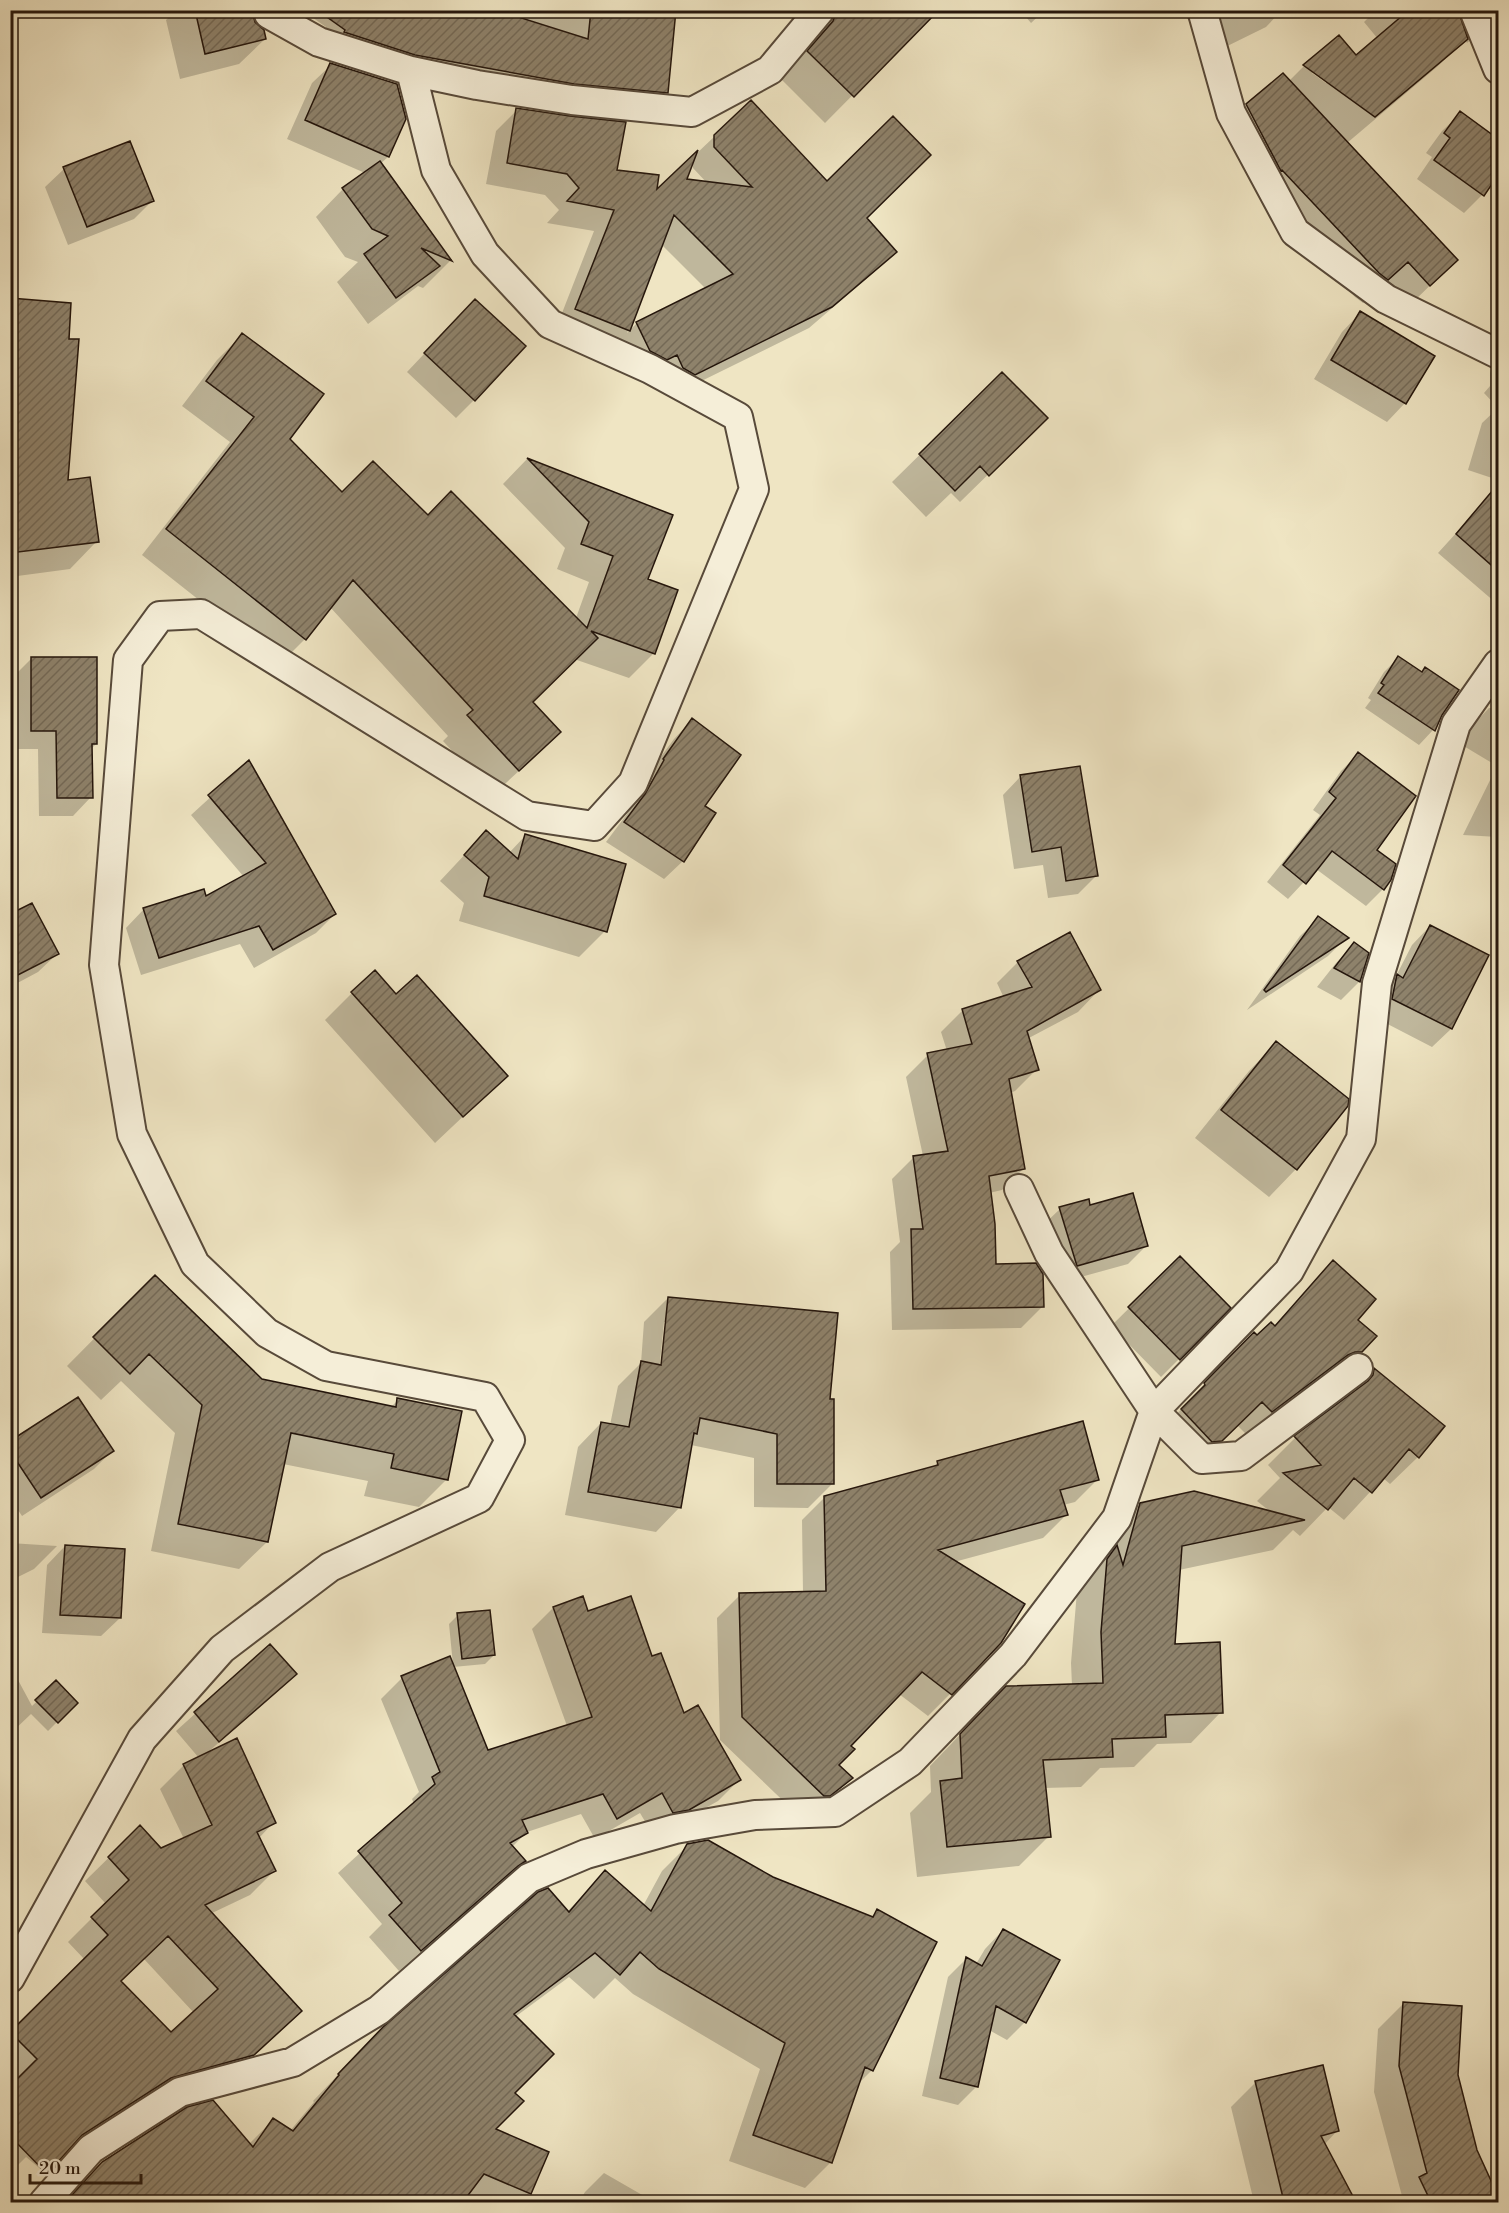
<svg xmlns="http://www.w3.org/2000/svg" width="1509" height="2213" font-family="'Libre Bodoni',serif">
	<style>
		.shadow { fill: #0003; fill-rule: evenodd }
		.building { fill: url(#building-hatch); stroke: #25160c; stroke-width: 1.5; fill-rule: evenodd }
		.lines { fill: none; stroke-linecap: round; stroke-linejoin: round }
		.minor-casing { stroke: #584a3a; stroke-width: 32 }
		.minor { stroke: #f5eed8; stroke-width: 28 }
	</style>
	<defs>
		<pattern id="building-hatch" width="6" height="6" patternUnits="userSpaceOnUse" patternTransform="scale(1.5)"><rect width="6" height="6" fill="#8e826b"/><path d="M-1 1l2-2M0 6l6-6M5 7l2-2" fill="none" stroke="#746956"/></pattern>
	</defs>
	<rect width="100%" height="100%" fill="#efe5c3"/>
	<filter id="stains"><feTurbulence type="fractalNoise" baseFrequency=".00333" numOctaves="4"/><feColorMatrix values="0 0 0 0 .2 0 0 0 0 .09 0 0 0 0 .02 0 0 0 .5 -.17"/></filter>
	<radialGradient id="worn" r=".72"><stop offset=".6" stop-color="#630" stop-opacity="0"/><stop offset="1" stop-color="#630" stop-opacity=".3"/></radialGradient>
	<path class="shadow" d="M176,10h76l2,14 11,15 -26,25 -59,15 -14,-59z
		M302,10h352l12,82 -26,26 -233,-34 -88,-26 1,-2 -9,-7 15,-22z
		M839,10h98l-112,113 -44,-44 24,-29 4,-9z
		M1020,10h25l-14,13z
		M1182,10h100l-16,17 -61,30 -11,-28z
		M1376,10h122v6l-31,27 -2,-4 -27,27 -91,77 109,117 -50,49 -23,-24 -20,18 -8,-6 -98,-103 -34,-65 24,-24 42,-24 15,-15 52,-8 22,-19 -14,-17zM1314,71l12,8v4l-14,-10z
		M331,65l74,54 -17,38 -8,7 70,97 -27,27 -5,-2 -50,38 -31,-42 21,-20 -13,-5 -29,-40 27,-28 22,-16 -78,-34 25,-56z
		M517,110l98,61 40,22 60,-57 112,47 38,35 30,34 -22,21 -64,55 -136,67 -118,-64 39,-100 -47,-8 12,-13 -14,-15 -59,-11 10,-53zM693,160v8l14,15 -22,-3zM661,244l45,45 -69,34 -10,10z
		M1461,113l37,28v32l-16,22 -18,18 -47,-34 15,-22 -6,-4 16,-22z
		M64,169l88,32 -18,18 -66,26 -23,-58z
		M10,300l57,40v142l30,59 -27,28 -60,8z
		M1360,313l45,90 -18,19 -73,-43 28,-47z
		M457,319l17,81 -18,18 -49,-46z
		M242,335l46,104 54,55 86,23 148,101 13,-36 -32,-13 8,-21 -62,-64 24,-25 144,56 -25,65 8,73 -25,25 -55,-19 -43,43 3,55 -41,38 -50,-54 5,-5 -118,-129 -25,32 -25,25 -138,-109 88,-113 -48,-36 35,-46z
		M1498,342v138l-30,-10 14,-47 16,-15 -14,-15 6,-7v-13z
		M1002,374l44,44 -86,84 -9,-9 -25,24 -34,-35z
		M1498,487v113l-2,3 -58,-50z
		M1398,658l43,56 -8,16 -14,15 -54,-37 6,-8 -3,-2 16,-26z
		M31,659l65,85 -5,5v48l-18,19h-34l-1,-67h-25v-72z
		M1489,708l9,1v128l-35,-2 34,-69 -40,-24z
		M692,720l11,86 -20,55 -19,18 -58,-37 21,-28 18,-36 29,-39z
		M1358,754l25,135 -17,17 -50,-37 -28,30 -21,-17 53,-67 -7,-5 28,-39z
		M249,762l86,152 -19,19 -62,35 -14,-24 -99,31 -15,-47 18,-19 61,-10 39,-22 -53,-62z
		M1021,776l75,100 -18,18 -30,4 -5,-33 -29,4 -11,-74z
		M486,832l23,21 16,-17 80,95 -26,26 -120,-36 5,-18 -24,-22z
		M10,916l47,38 -19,18 -28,15z
		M1319,918l27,20 -18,18 -81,54 53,-74z
		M1430,926l57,30 -36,73 -19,18 -58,-30 5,-23 16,-16 17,-33z
		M1355,944l4,38 -18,18 -24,-13 19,-24z
		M1018,962l81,28 -21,22 -51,27 10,30 -22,22 -5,2 13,76 -21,21 -13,3 5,72 49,41 -22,22 -129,2 -2,-78 10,-10 -8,-63 22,-22 9,-1 -17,-79 22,-22 19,-4 -6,-19 22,-22 41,-12 -7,-15z
		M352,993l44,3 110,80 -71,67 -110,-123z
		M1276,1043l20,126 -27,28 -74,-59 54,-67z
		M1089,1206l58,39 -19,19 -69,19 -18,-56 19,-18z
		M1180,1258l-1,101 -18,18 -50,-51z
		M1333,1262l23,58 5,31 -24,25 -90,59 -10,-10 -40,39 -9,1 -30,-31 72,-77 43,-30z
		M155,1277l106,104 130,26 7,-7 49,79 -28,28 -55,-11 4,-15 -85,-17 -16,78 -28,27 -88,-18 24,-118 -54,-52 -20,19 -34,-34z
		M668,1298l160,102 4,84 -24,24 -54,-1v-49l-63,-13 -12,63 -23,24 -91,-17 13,-68 23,-24 9,2 8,-39 23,-23 3,-41zM664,1322h3l-5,50h-3z
		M1374,1370l44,87 -28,27 -7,-6 -39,42 -16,-13 -28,29 -7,-6 -20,20 -94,20 -6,76 48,66 -30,31 -34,1 -23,23 -34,1 -19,19 -37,1 5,48 -30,30 -102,11 -7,-64 21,-21 -1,-26 45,-47 97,-33 -1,-23 6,-72 25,-29 8,-27 30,-31 132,9 -15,-12 23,-23 -12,-13 27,-27 52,-39z
		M10,1443l102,8 -18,18 -72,47 -12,-18z
		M938,1462l160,17 -23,23 -12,3 3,10 -23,23 -89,24 -3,131 -23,23 -29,-22 -50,52 -12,19 14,13 -23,23 -27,17 -81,-78 -3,-122 23,-23 63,-2 -1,-73 23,-23 107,-28z
		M10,1543l47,3 -23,23 -24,12z
		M65,1546l55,72 -19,18 -59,-3 5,-68z
		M582,1598l5,15 65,45 31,57 56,65 -21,21 -52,29 -14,3 -12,-20 -45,26 -14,-25 -54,18 -15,15 12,14 -21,21 -8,4 -96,85 -30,-34 13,-13 -44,-51 76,-69 -2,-5 7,-7 -38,-93 21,-21 51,-13 -4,-41 9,-9 36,40 -9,9 -32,3 34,85 80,-26 -35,-97 21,-21z
		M270,1646l6,46 -69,61 67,69 -15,16 15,33 -24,24 -40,19 90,97 -71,68 -83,22 -88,56 -14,15 -18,-15 -16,16v-86l4,-3 -4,-3v-47l75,-74 -17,-18 38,-38 -21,-23 55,-54 21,23 23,-11 -24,-50 24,-24 15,-7 -23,-27zM144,1959l50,54 -23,21 -51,-53z
		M10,1665l22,41 24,-23 20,20 -28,28 -17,-17 -21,20z
		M688,1845l183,72 6,-6 -5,159 -14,14 -27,78 -26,26 -76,-27 31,-92 -127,-75 -18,-16 -21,21 -25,-22 -54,40 -2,76 -20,37 54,23 -17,40 -9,9h-456l38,-39 146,-19 24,-24 17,11 24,-29 -1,-1 44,-46 210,-143 38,-40 38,34 19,-35z
		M1003,1930l22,92 -18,18 -18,-10 -12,56 -19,19 -36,-9 26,-119 18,-18 10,5 9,-15z
		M1403,2004l53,72 20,75 22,51h-102l6,-6 -28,-104 4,-63z
		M1256,2082l81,49 -13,14 30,57h-100l-23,-95z
		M604,2173l40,23 -3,6h-62l6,-10z"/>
	<path class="building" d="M195,10h57l3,12 9,8 2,9 -61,15z
		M317,10h179l92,29 3,-29h85l-8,83 -94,-9 -159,-29 -71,-23 1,-2z
		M837,10h102l-85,87 -47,-46 26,-30z
		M1409,10h49l10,29 -93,78 -72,-52 36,-30 17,20z
		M330,63l67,21 9,35 -17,38 -84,-37z
		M1283,73l175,187 -28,26 -22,-24 -20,18 -9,-7 -97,-103 -1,1 -35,-67z
		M751,100l76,81 66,-65 38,39 -64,63 30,34 -65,55 -137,68 -12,-7 -6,-13 -10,5 -17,-9 -14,-29 97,-48 -59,-59 -44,116 -55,-22 39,-99 -47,-9 12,-13 -12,-14 -60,-11 9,-55 54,8 56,6 -9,48 42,5 -2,14 41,-39 -11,29 65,8 -38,-40v-12z
		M1460,111l38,28v36l-14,21 -50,-36 16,-22 -6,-5z
		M130,141l24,60 -67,26 -24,-60z
		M380,161l72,100 -31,-13 19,18 -44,32 -32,-44 24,-18 -16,-7 -30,-41z
		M10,298l61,5 -2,36h10l-11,141 22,-3 9,65 -89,11z
		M475,299l51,47 -51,55 -51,-48z
		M1360,311l75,45 -29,48 -75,-44z
		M242,333l82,61 -34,45 52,53 31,-31 55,54 23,-24 136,137 26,-72 -32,-12 8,-22 -62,-64 146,57 -25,64 30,11 -23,64 -64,-23 7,7 -65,64 28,30 -42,39 -52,-56 6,-5 -120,-130 -47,60 -140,-111 88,-112 -48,-36z
		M1002,372l46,46 -59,58 -9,-10 -25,25 -36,-37z
		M1498,484v87l-42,-37z
		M1398,656l24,16 3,-5 34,23 -17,25 -7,16 -57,-38 6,-8 -3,-2z
		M31,657h66v87h-5l1,54h-36l-1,-67h-25z
		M692,718l49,37 -36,51 11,7 -32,49 -60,-40 21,-28 19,-34 -1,-1z
		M1358,752l58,44 -39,54 19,14 -5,16 -7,10 -52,-39 -26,33 -23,-19 53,-67 -7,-6z
		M249,760l87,154 -63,36 -14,-24 -100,32 -16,-50 61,-19 2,7 60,-33 -58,-68z
		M1080,766l18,110 -32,5 -5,-34 -29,5 -12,-77z
		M486,830l32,29 7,-25 101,30 -19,68 -123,-36 5,-19 -25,-22z
		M32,903l27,51 -49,25v-65z
		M1318,916l31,22 -83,54 -2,-2z
		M1430,925l59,30 -37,74 -60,-30 5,-25 6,4z
		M1070,932l31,58 -74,41 12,39 -30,9 16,90 -36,7 6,48 1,40 40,-1 7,11 1,33 -131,2 -2,-80h12l-10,-73 35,-5 -21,-98 45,-9 -10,-35 70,-22 -15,-26z
		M1354,942l15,11 -9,29 -26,-14z
		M375,970l21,24 21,-19 91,101 -45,41 -112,-125z
		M1276,1041l73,58 -1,7 -51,64 -76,-60z
		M1133,1193l15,53 -71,20 -18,-59 30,-8 1,6z
		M1180,1256l51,52 -51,52 -52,-53z
		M1333,1260l43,39 -18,21 19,16 -15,16h-7l-7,3 -76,57 -10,-10 -40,39 -10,1 -31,-33 24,-24 -1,-2 50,-51 3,3 14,-13 4,4z
		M155,1275l107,104 134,28 1,-9 65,13 -14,69 -57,-12 3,-14 -103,-21 -23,109 -90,-18 24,-119 -53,-51 -19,20 -37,-37z
		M668,1297l170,16 -8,86h4v85h-57v-50l-77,-16 -3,16 -3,-1 -13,75 -93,-16 13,-70 28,5 12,-66 20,4z
		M1374,1368l71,58 -26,32 -10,-9 -37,44 -18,-15 -26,32 -45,-37 38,-8 -27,-29 74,-55 5,-6z
		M78,1397l36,54 -73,47 -31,-47v-10z
		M1083,1421l16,59 -39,10 8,25 -130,35 87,54 -24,39 -49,52 -30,-23 -71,74 4,3 -16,16 14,13 -23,18h-6l-82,-79 -3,-124 87,-2 -2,-95 114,-31 -1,-4z
		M1194,1491l111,29 -123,26 -7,98 45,-2 3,71 -58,2 1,22 -54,2 1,18 -70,3 8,77 -104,10 -7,-66 22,-3 -2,-44 46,-48 97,-3 -2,-51 6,-73 10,-14 6,20 17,-62z
		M65,1545l60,4 -4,69 -61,-3z
		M583,1596l5,15 43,-15 21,60 9,-3 23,60 14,-8 43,75 -52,30 -16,3 -11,-20 -45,26 -14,-25 -81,26 6,13 -18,10 16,18 -8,5 -97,85 -32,-36 13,-12 -44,-52 77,-67 -3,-7 8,-5 -39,-96 49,-20 38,94 104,-33 -39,-110z
		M490,1610l5,45 -33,4 -5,-46z
		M270,1644l27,30 -78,68 -25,-30z
		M56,1680l22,23 -20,20 -23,-23z
		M237,1738l39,85 -19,9 19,39 -71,34 97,106 -48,44 -83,23 -89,57 -35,39 -37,-38v-50l27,-27 -27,-27 98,-97 -17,-18 38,-37 -21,-23 32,-32 21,23 51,-23 -29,-61zM168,1936l50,53 -47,43 -50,-51z
		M708,1840l65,37 100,40 4,-8 60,33 -64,129 -8,-4 -33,96 -79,-28 32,-92 -126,-74 -19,-17 -20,23 -25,-22 -81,61 40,40 -39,39 9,8 -28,28 53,23 -18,42 -47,-20 -21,28h-388l-5,-5 32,-35 85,-55 26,-7 40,47 20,-29 20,13 46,-56 -1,-1 45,-47 155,-135 10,-4 21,24 36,-42 46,41 36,-67z
		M1003,1929l57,31 -34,63 -30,-17 -18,81 -38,-9 26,-121 16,9z
		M1403,2002l59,4 -4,69 19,75 21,46v6h-67l-12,-25 8,-4 -28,-107z
		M1323,2065l16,66 -18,5 35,66h-72l-29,-121z"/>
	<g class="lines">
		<g class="minor-casing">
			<path id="minor" d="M269,10v4l50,28 92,29 66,14 95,15 120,12 78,-42 50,-60
				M1202,10l29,103 64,119 91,67 112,55
				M1474,10l24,59
				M1019,1189l30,64 105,158 48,48 39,-3 117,-88
				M10,1978l132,-239 80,-90 108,-82 149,-69 31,-58 -25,-43 -159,-31 -59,-33 -72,-69 -63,-130 -28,-169 24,-305 32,-44 41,-2 326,202 67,10 39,-43 121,-294 -16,-72 -88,-48 -100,-45 -65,-70 -49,-84 -25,-99
				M44,2202l47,-53 89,-57 113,-30 86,-52 150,-132 57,-24 89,-25 80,-14 80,-3 75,-50 103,-107 104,-137 37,-107 135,-140 72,-132 16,-156 79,-259 42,-60"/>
		</g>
		<use href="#minor" class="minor"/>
	</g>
	<rect width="1509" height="2213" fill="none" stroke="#efe5c3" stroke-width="36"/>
	<rect x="12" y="12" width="1485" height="2189" fill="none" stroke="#25160c" stroke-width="3"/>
	<rect x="18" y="18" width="1473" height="2177" fill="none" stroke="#25160c" stroke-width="1.5"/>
	<path d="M30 2174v9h111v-9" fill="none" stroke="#25160c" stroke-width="3"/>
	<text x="39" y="2174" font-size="18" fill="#25160c" stroke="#f5eed8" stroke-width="4.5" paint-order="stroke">20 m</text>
	<rect width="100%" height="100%" filter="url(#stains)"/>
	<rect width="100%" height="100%" fill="url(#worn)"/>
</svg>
